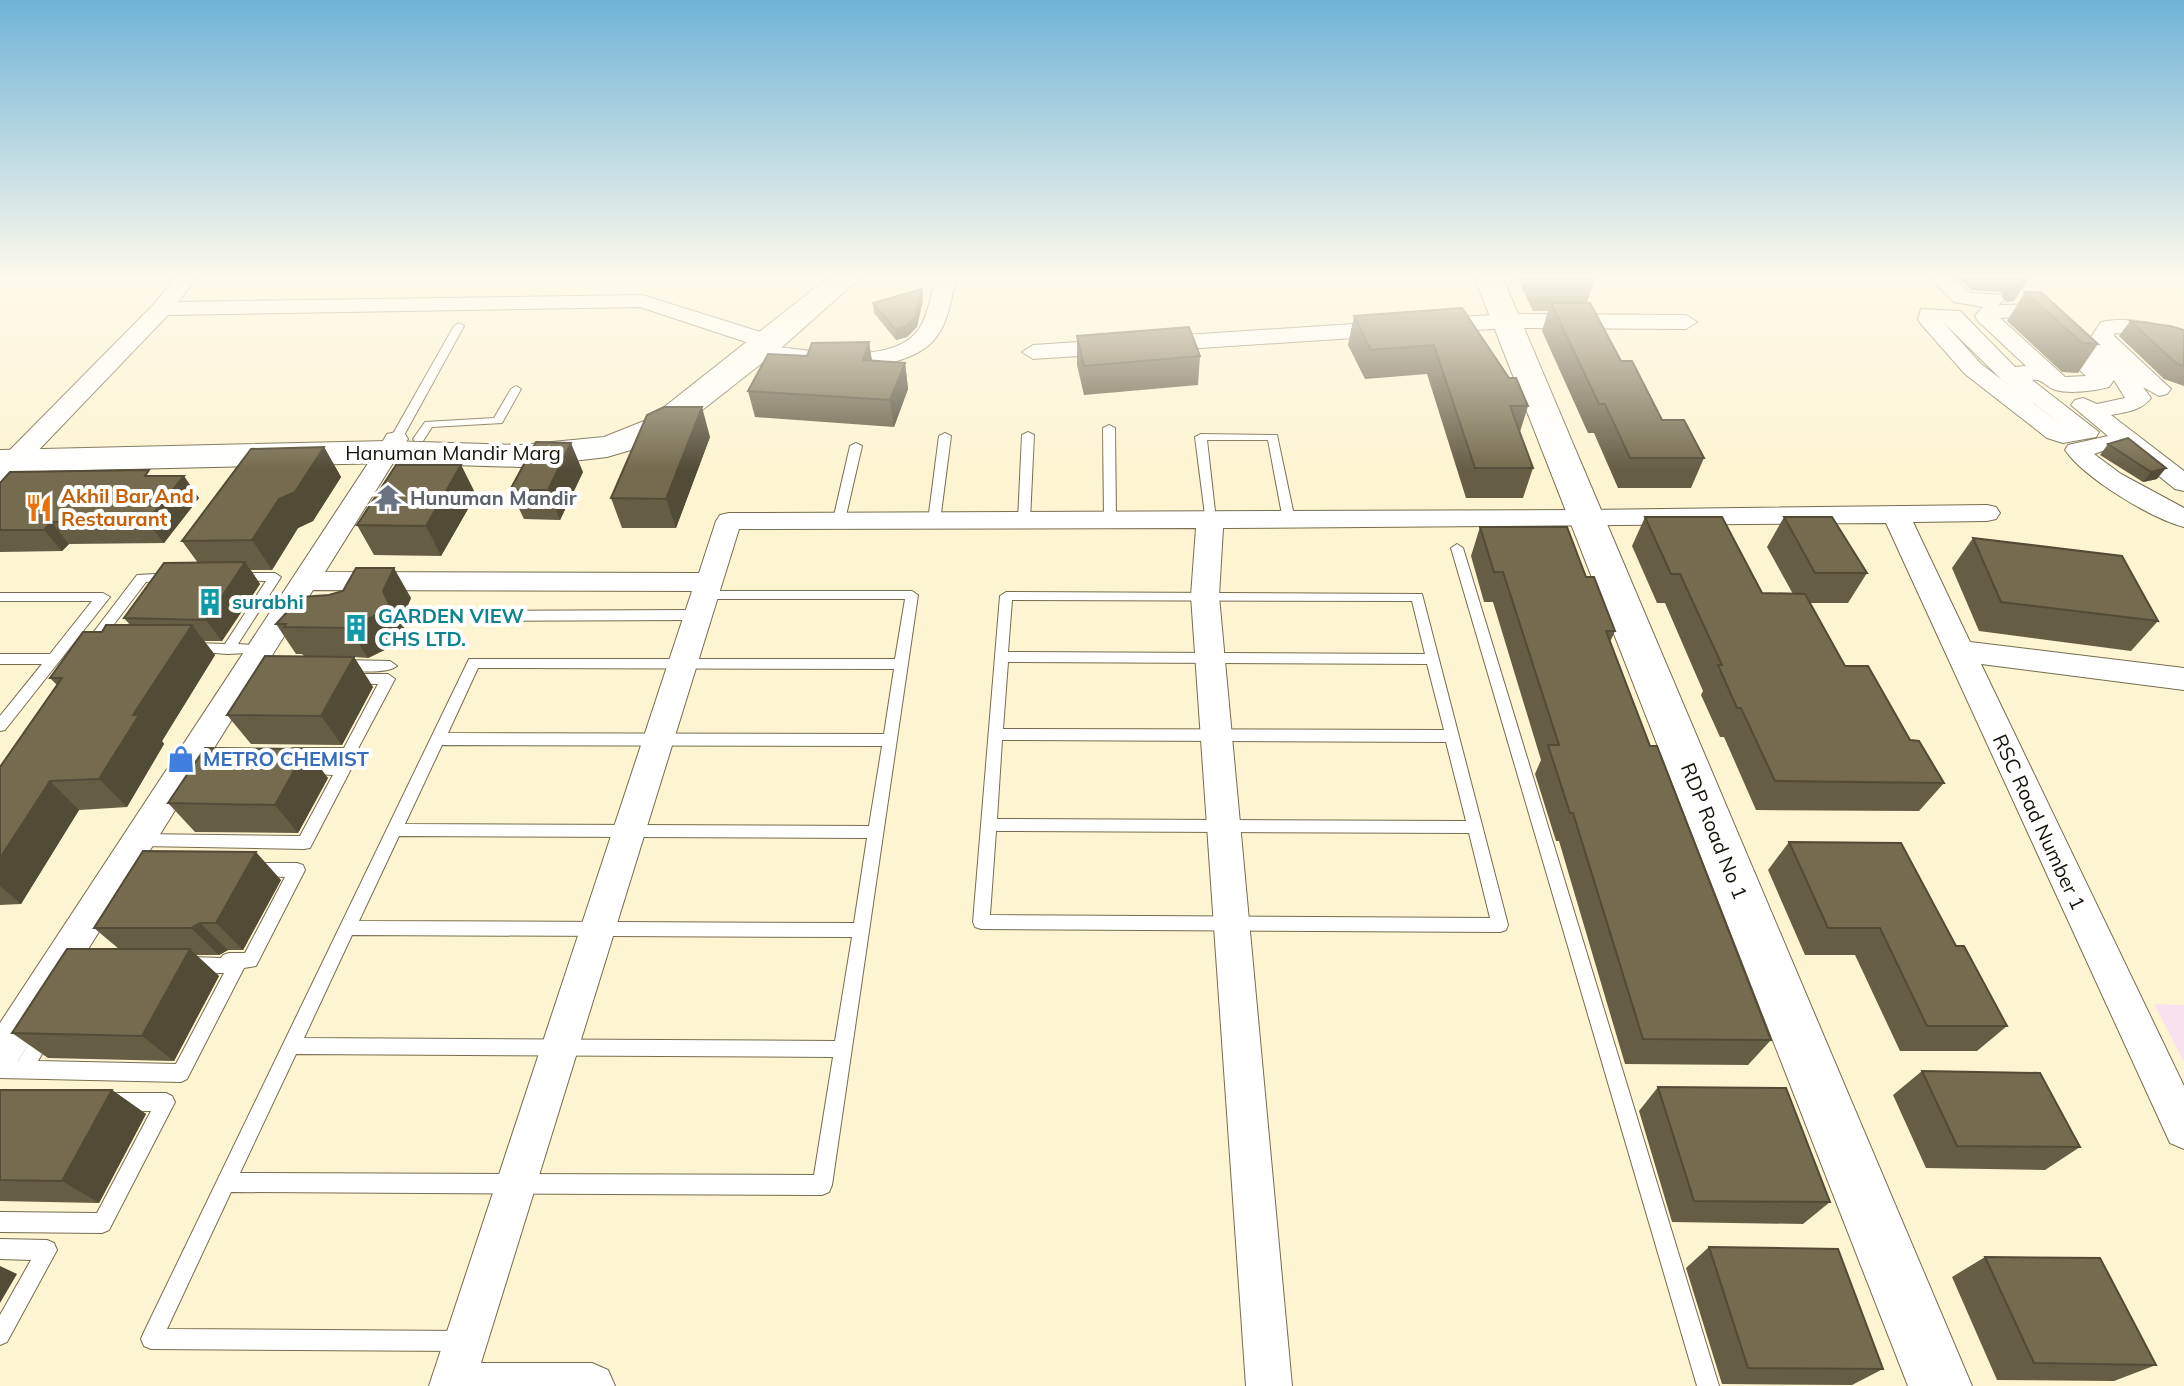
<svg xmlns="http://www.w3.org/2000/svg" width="2184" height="1386" font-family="Mulish,sans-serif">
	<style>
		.education { fill: #f9e2ef }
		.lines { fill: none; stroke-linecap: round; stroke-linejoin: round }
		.lane-casing { stroke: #766d50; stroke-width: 2 }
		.street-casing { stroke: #766d50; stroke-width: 2 }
		.secondary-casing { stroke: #766d50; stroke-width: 2 }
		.lane { fill: #fff; fill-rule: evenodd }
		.street { fill: #fff; fill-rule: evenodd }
		.secondary { fill: #fff; fill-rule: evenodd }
		.wall { fill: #655d44 }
		.shaded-wall { fill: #524c37 }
		.building { fill: #756c4f; stroke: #524c37; stroke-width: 2 }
		.labels { text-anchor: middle; stroke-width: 8; stroke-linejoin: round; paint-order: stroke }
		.street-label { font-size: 20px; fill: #161207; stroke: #fff }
		.food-label { font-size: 20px; font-weight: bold; fill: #c56008; stroke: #fff; text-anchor: start }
		.worship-label { font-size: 20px; font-weight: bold; fill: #5b616d; stroke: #fff; text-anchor: start }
		.culture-label { font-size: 20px; font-weight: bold; fill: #0d838f; stroke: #fff; text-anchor: start }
		.shop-label { font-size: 20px; font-weight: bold; fill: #366cbe; stroke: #fff; text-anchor: start }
	</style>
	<rect width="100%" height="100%" fill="#fdf4d2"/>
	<path class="education" d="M2154,1004l30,1v57z"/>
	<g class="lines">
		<g class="lane-casing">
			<path id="lane" d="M459,323l5,3 -62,113 -2,2h-8l-2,-2 64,-113z
				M516,386l5,3 -19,34 -70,4 -9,14h-8l-2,-2 12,-17 69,-4 17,-29z
				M1109,425l6,3 1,92 -6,4 -6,-4 -1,-92z
				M1028,432l6,3 -4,85 -6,4 -6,-4 4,-85z
				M945,433l6,3 -11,85 -6,4 -6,-4 11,-85z
				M1201,434l76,1 18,85 -2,3h-8l-2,-3 -15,-80h-61l9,80 -2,3h-8l-11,-86z
				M856,443l6,3 -17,74 -6,4 -6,-4 17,-74z
				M1457,544l6,4 256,838h-22l-246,-838z
				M173,573l5,1 1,3 -1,3 -32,2 -50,66h-10l-2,-3 2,-3 51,-67z
				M238,573h37l6,4 -43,67 30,2 2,3 -2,3 -40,2 -41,-3 -2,-3 7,-5 33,1 41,-63 -33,-1 -1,-3 1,-3z
				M705,591h207l6,4 -86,590 -3,7 -7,3 -591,-3 -64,137 295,2 7,3 3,7 -3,7 -7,3 -311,-2 -7,-3 -3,-7 3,-7 325,-673h426l10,-60h-200l-6,-4zM478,668l416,1 -10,65 -436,-1zM442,745l440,1 -13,80 -464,-2zM399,836l468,2 -13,85 -495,-2zM352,935l500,2 -17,104 -531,-3zM296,1054l537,3 -19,118 -574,-2z
				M1006,592l416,2 86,331 -2,5 -6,2 -519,-3 -6,-2 -2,-5 27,-326zM1012,600l400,1 13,53 -417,-2zM1008,662l419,2 17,66 -441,-1zM1002,740l444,2 20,79 -469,-2zM996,831l473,2 21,85 -500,-3z
				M0,593h103l7,4 -105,133 -5,1v-15l42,-52h-42v-10h50l42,-53h-92z
				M698,610l7,5 -7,5 -222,1 -7,-5 7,-5z
				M343,660l47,1 7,5c-9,8 -52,7 -61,-1z
				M349,674h39l7,5 -42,79h-65l-2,-4 2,-4 5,-2h51l34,-64 -34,-1 -2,-4z
				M305,763h39l5,2 2,4 -41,79 -6,1 -164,-3 -5,-1 -3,-5 3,-5 5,-1 160,2 33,-61 -33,-2 -2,-4 2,-4z
				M253,863h44l6,2 2,5 -49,96 -12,2 -57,111 -6,3 -181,-4v-18l18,1 20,-32 6,-2 6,2 3,6 -15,26 138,3 48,-91h-33l-6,-3 -2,-5 2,-5 6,-3 30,1 2,-3 6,-2h16l40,-76 -38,-2 -2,-5 2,-5z
				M112,1093h54l6,3 3,6 -66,128 -7,3 -102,-1v-20l97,1 54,-102h-39l-6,-3 -3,-6 3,-6z
				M0,1239l47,1 7,3 3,7 -50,92 -7,3v-30l31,-55 -31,-1z"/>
		</g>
		<g class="street-casing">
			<path id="street" d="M177,276h21l-20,26 464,-7 135,42 3,5 -3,5c39,4 116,19 142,-18 10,-15 12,-37 18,-53h20c-6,21 -8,47 -23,64 -36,40 -138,28 -186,16l-3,-5 10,-6 -115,-38 -472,8 -159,166 -9,2v-23l154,-156z
				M1928,276h21l22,17 30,2 3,5 -6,5 57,-1 3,5 -11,6 -47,3 65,59 21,-1 -39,-37 -3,-5 3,-5h16l22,21 2,-4 11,-1 -7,-8 10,-15c26,-6 58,2 83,9v15l-25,-8 -44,-5 -1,3 57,53 -4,5 -8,2 -16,-9 8,11c-10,13 -25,14 -40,17l73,56v20l-9,-2 -55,-44 -26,9 27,20 63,34v19c-32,-8 -100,-49 -119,-77l3,-5 40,-9 -37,-31 4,-5 8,-2 14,6 28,-6 -11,-18 -5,7c-15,4 -39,7 -54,3 -9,-3 -13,-12 -23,-10l67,52 -3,5 -33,6 -16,-5 -82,-64 -44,-50 -3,-5 3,-10 39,2 55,56 11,-1 -48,-45 -3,-5 8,-9 -29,-5zM1943,322l58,57 65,49 -85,-64z
				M1507,314l179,1 11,7 -11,7 -179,-1 -474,31 -11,-7 11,-7z
				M396,432l9,2 3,5 -83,133 374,1 17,-52 4,-6 9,-2 858,-3 400,-5 9,2 4,6 -4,6 -9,2 -74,1 57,120 214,26v22l-203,-26 203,422v63l-14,-6 -284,-620 -663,5 -4,68 73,790h-46l-55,-790 5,-68 -457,1 -258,834h111l16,7 7,16h-186l263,-795 -379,-1 -300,479 -13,5v-51l384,-584 3,-5z"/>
		</g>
		<g class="secondary-casing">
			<path id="secondary" d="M830,276h32l-82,73 -107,84 -22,11 -44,13 -86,10 -133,-4 -388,9v-22l388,-9 133,4 83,-8 45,-18z
				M1474,276h28l470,1110h-64z"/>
		</g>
		<use href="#lane" class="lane"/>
		<use href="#street" class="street"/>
		<use href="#secondary" class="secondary"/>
	</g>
	<path class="wall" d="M1516,276h79v1l-8,26 34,58 41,59 42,38 -13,30h-73l-24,-55h-6l-46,-102 6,-20h-15z
		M1954,276h76l-16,25 -8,1 -5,-10 -29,-2z
		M922,289l1,11 -6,27 -10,10 -11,3 -22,-27 -1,-10z
		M2025,292l73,52 -20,29 -16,-1 -55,-51z
		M1462,308l66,98 -8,26 13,36 -10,30h-57l-39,-124 -62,5 -17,-34 6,-29z
		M2130,321l54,9v56l-20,-7 -45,-43z
		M1077,336l123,20 -2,29 -114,10 -7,-30z
		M869,342l3,19 33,2 3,26 -14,38 -139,-10 -7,-26 59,-35z
		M710,437l-34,91h-54l-11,-30z
		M2128,438l29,41 -14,3 -43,-27 8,-11z
		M324,447l17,30 -28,44 -15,7 -26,42h-21l9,14 -38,57h-18l11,14 -53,86 2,3 -37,63 -48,3 -58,94 -21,1v-138l57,-82 -7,-7 52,-46 28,-7 -6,-7 74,-55 -16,-22z
		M461,465l15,30 -35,61 -67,-1 -17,-30z
		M583,472l-23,48 -36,-1 -14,-29z
		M153,476l46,22 -35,45 -95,1 -7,7 -62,1v-69z
		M1645,517l117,76 31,1 -26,-47 17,-30 83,56 -19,30h-38l35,63 65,74 34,43 -25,28 -163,-1 -32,-73h-4l-19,-42 2,-4 -38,-88h-8l-25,-57z
		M1480,527l106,50 29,54 -5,11 40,104 121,294 -23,25 -123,-1 -66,-223h-3l-21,-67 6,-14 -48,-158h-9l-13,-46z
		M1973,538l185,83 -27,30 -152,-20 -27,-63z
		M411,598l-10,23 8,17 -41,20 -14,-1 19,30 -31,58 -91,-1 -24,-29 78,-58 -3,-3h-6l-20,-30z
		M328,778l-30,55 -103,-1 -27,-29z
		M1789,842l167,104 51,80 -30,25h-77l-45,-96h-50l-37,-85z
		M281,880l-38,70h-15l-9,5h-23l23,21 -45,85 -126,-3 -36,-25 107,-84 -25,-21z
		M1922,1071l158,76 -35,23 -119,-2 -33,-73z
		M1658,1087l172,115 -27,22 -131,-2 -33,-111z
		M0,1090h112l34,24 -47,89 -99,-2z
		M1709,1247l174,122 -31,16 -130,-1 -36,-116z
		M1985,1257l171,108 -42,16 -117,-1 -45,-103z"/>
	<path class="shaded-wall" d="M922,289l1,11 -6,27 -10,10 -11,3 -1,-11z
		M869,342l4,27 -10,-9z
		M905,363l3,26 -14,38 -4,-27z
		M702,407l8,30 -34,91 -10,-29z
		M571,443l12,29 -23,48 -12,-30z
		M324,447l17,30 -28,44 -15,7 -26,42 -20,-30 27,-41z
		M461,465l15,30 -35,61 -15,-30z
		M2166,468l-9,11 -14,3 8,-10z
		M184,476l15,22 -35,45 -17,-22z
		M51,522l18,22 -7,7 -18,-21z
		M245,562l15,22 -38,57 -16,-21z
		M394,568l17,30 -10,23 8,17 -41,20 -19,-30 34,-37z
		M192,625l23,30 -53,86 2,3 -37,63 -28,-28 34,-64z
		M354,657l19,30 -31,58 -21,-29z
		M306,749l22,29 -30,55 -23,-28z
		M50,781l29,29 -58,94 -21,-18v-28z
		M256,852l25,28 -38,70 -27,-27z
		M200,923l28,27 -9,5 -28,-27z
		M190,949l29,27 -45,85 -32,-25z
		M112,1090l34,24 -47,89 -37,-22z
		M0,1266l17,8 -17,29z"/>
	<path class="building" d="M1538,276h57v1h-19l3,6h-38z
		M922,289l-7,28 -9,9 -11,3 -22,-26z
		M2025,292h16l57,52 -16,-1z
		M1551,303h39l31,58h11l30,59h22l20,38h-74l-25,-54h-6z
		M1462,308l47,70h7l12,28h-18l23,62h-58l-41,-123 -63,5 -17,-34z
		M2130,321l40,5 14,4v36l-8,-3z
		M1189,327l11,29 -116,10 -7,-30z
		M869,342l-6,18 42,3 -15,37 -142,-9 20,-37 39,2 5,-13z
		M664,407h38l-36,92 -55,-1 36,-83z
		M2128,438l38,30 -15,4 -43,-28z
		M536,442l35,1 -23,47h-38z
		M324,447l-29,45 -16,7 -27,41 -70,1 69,-92z
		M396,465h65l-35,61 -69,-1z
		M149,470l-4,6h39l-37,45 -96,1 -7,8h-44v-47l10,-11z
		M1645,517h77l40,76 43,1 40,72h23l42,74 9,1 25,42 -169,-2 -34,-73h-4l-19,-43h4l-42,-91h-9z
		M1784,517h48l35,56h-52z
		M1480,527h87l19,50h8l21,54h-9l44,115h7l114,294 -128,-1 -70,-226h-3l-22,-68h11l-56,-173h-9z
		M1973,538l149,18 36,65 -157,-19z
		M245,562l-39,58 -82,-2 40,-55z
		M356,568h38l-11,23 8,17 -42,20 -65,-1 2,-3h-10l25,-27 28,-2 14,-4z
		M106,625h86l-59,90h6l-40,64 -49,2 -50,77v-91l62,-89h-12l33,-46h19z
		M265,656l89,1 -33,59 -94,-1z
		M205,748l101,1 -31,56 -107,-2z
		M1789,842l112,1 55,103h8l43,80h-80l-47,-98h-52z
		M143,851l113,1 -40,71h-16l-9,5h-97z
		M67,949h123l-48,87 -130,-3z
		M1922,1071l118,2 40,74 -123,-1z
		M1658,1087l128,1 44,114 -136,-1z
		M0,1090h112l-50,91 -62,-1z
		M1709,1247l129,2 45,120 -135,-1z
		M1985,1257l115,1 56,107 -122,-2z"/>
	<linearGradient id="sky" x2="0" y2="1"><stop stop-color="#6fb3d7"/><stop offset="0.59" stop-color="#fefaeb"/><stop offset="1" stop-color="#fefaeb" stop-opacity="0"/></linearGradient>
	<rect width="2184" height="470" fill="url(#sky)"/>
	<defs>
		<g id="temple-bare" transform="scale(2.16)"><path d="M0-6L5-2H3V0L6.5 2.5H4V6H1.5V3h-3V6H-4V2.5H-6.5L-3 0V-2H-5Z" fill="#6b7280" stroke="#fff" stroke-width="2.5" paint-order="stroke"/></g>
		<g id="restaurant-bare" transform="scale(2.16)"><path d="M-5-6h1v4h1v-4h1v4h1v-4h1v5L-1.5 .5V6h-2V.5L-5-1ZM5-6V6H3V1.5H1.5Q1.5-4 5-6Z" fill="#e8710a" stroke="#fff" stroke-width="2.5" paint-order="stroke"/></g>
		<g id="building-bare" transform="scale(2.16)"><path d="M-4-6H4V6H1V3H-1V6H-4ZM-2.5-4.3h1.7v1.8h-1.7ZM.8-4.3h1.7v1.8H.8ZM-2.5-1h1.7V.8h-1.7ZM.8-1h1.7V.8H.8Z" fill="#0f9aa8" stroke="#fff" stroke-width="2.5" paint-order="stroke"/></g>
		<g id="shop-bare" transform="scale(2.16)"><path d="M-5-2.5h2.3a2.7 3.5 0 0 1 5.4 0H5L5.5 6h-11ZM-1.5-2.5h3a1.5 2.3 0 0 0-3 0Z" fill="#3f7fe0" stroke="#fff" stroke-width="2.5" paint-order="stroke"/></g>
	</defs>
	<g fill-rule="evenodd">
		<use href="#temple-bare" x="388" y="498"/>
		<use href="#restaurant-bare" x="39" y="508"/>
		<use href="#building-bare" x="210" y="602"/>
		<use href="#building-bare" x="356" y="628"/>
		<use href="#shop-bare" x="181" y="759"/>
	</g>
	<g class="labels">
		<g class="street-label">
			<text x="453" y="460">Hanuman Mandir Marg</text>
			<text transform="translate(2039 822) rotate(65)" y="7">RSC Road Number 1</text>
			<text transform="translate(1714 831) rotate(68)" y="7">RDP Road No 1</text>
		</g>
		<g class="food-label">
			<text x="61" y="503">Akhil Bar And<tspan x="61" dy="23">Restaurant</tspan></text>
		</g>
		<g class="worship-label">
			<text x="410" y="505">Hunuman Mandir</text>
		</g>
		<g class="culture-label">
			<text x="232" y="609">surabhi</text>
			<text x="378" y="623">GARDEN VIEW<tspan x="378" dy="23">CHS LTD.</tspan></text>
		</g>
		<g class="shop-label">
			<text x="203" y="766">METRO CHEMIST</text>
		</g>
	</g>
</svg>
